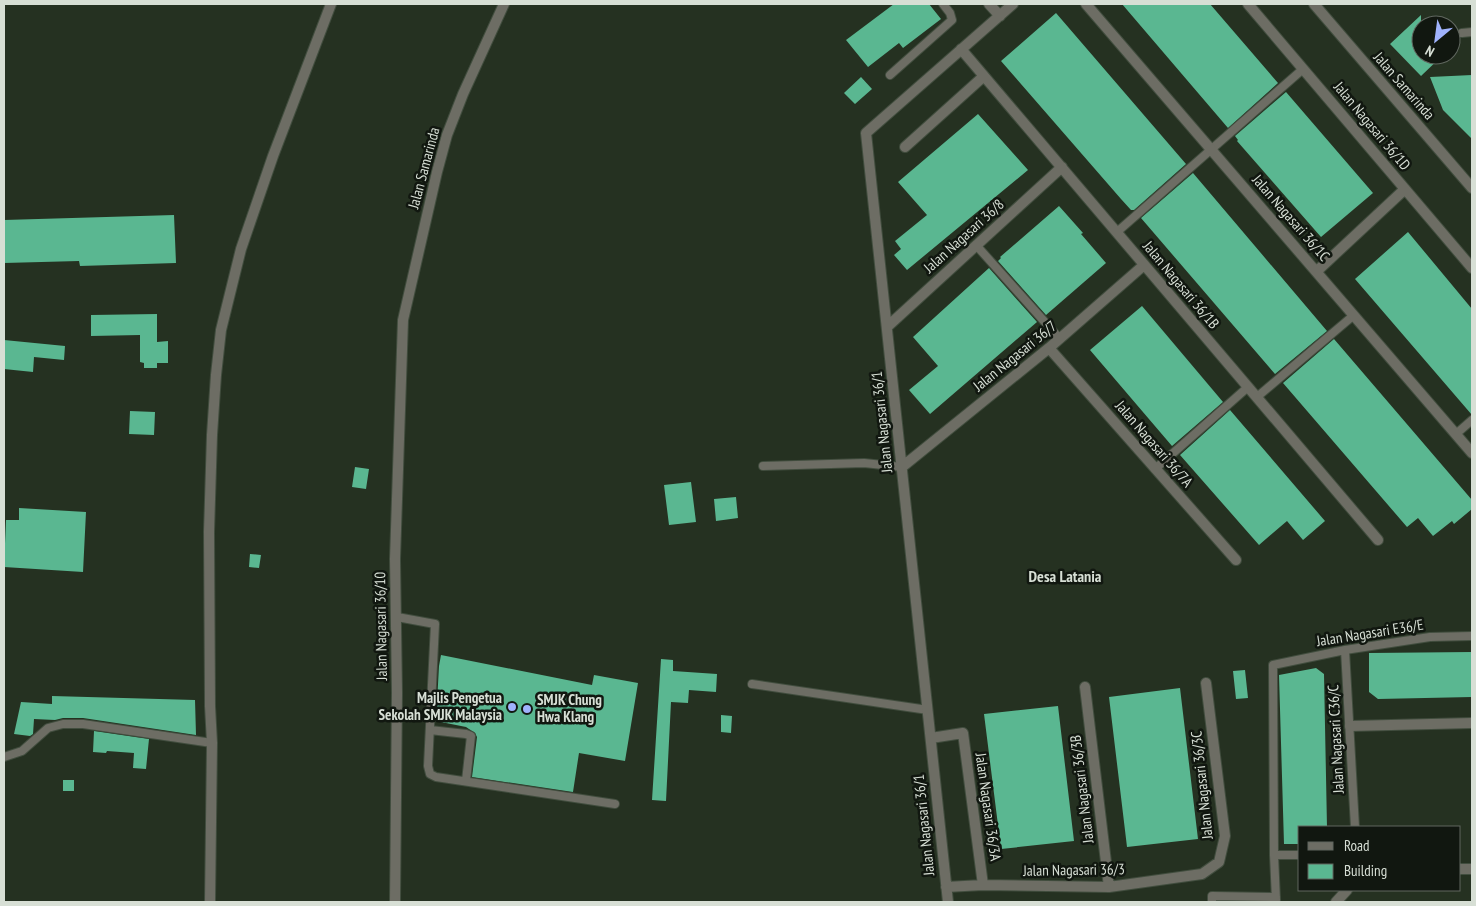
<svg xmlns="http://www.w3.org/2000/svg" width="1476" height="906" font-family="'PT Sans Narrow',sans-serif">
	<style>
		.building { fill: #5ab791 }
		.lines { fill: none; stroke-linecap: round; stroke-linejoin: round }
		.lane-casing { stroke: #414d3e; stroke-width: 10 }
		.street-casing { stroke: #414d3e; stroke-width: 12 }
		.lane { stroke: #6d6d64; stroke-width: 8 }
		.street { stroke: #6d6d64; stroke-width: 10 }
		.poi-dot { fill: #a0b3fd; stroke: #111710; stroke-width: 2 }
		.labels { text-anchor: middle; stroke-width: 5; stroke-linejoin: round; paint-order: stroke }
		.street-label { font-size: 15px; fill: #d7dfd5; stroke: #111710 }
		.poi-label { font-size: 15px; font-weight: bold; fill: #d7dfd5; stroke: #111710; text-anchor: end }
		.neighbourhood-label { font-size: 16px; font-weight: bold; fill: #d7dfd5; stroke: #111710 }
	</style>
	<rect width="100%" height="100%" fill="#253121"/>
	<path class="building" d="M894,4h35l12,15 -38,29 -4,-5 -31,24 -22,-27z
		M1122,4h88l68,79 -50,45z
		M1056,13l130,151 -52,46h-3l-10,-11 -120,-138z
		M1421,15v40h22l-22,21 -31,-32z
		M1472,75v64l-29,-29 -13,-33z
		M861,77l11,12 -17,15 -11,-11z
		M1286,92l87,101 -52,44 -84,-96 1,-1 -3,-4z
		M978,114l50,56 -121,100 -13,-15 7,-6 -6,-8 32,-26 -29,-33z
		M1193,173l134,158 -52,43 -134,-156z
		M1059,206l24,27 -2,1 25,29 -60,52 -48,-54 3,-3 -1,-1z
		M174,215l2,48 -96,3 -1,-5 -75,2v-43z
		M1408,232l64,77v106l-117,-136z
		M989,268l48,54 -107,92 -21,-24 29,-24 -25,-29z
		M1142,306l81,96 -51,44 -82,-96z
		M157,314v28l11,-1v22h-11v5h-13v-5l-4,-1v-27l-49,1v-21z
		M1334,339l138,161v9l-18,15 -2,-3 -19,15 -15,-18 -11,9 -124,-144z
		M4,340l61,6 -1,14 -30,-3 -1,15 -29,-3z
		M1230,410l95,111 -22,19 -16,-19 -28,24 -79,-90z
		M130,411l25,1 -1,23 -25,-1z
		M355,467l14,2 -3,20 -14,-2z
		M691,482l5,40 -27,3 -5,-40z
		M736,497l2,21 -22,3 -2,-22z
		M19,508l67,4 -3,60 -79,-5 2,-47h13z
		M250,554l11,1 -2,13 -10,-1z
		M1472,652v45l-94,2 -9,-7v-39z
		M441,655l151,30 2,-10 44,8 -13,78 -46,-8 -6,39 -101,-15 5,-40 -2,-4 -9,-6 -30,-6 3,-55z
		M661,659l12,1v11l44,3 -1,18 -27,-2 -1,13 -17,-1 -5,99 -14,-1z
		M1316,668l8,6 3,153h-27v17h-16l-5,-169z
		M1245,670l3,28 -12,1 -3,-28z
		M1180,688l18,151 -71,8 -18,-150z
		M52,696l143,4 1,35 -113,-17h-20l-8,2 -21,-1 -1,15 -3,2 -16,-2 7,-32 31,2z
		M1058,706l16,135 -73,8 -17,-135z
		M721,715l11,1 -1,17 -10,-1z
		M94,731l55,8 -3,30 -13,-1 1,-15 -27,-2 -1,2 -13,-1z
		M63,780h11v11h-11z"/>
	<g class="lines">
		<g class="lane-casing">
			<path id="lane" d="M1462,33l10,-1
				M890,75l62,-55 -2,-7 -7,-9
				M1117,232l186,-163
				M976,245l84,94
				M1257,397l97,-82
				M1456,434l16,-14
				M763,466l101,-3 38,4
				M1155,469l93,-82
				M397,617l38,7 -7,142 2,8 6,3 179,27
				M1345,650l10,177
				M752,684l176,26
				M430,730l36,4 5,2 -5,45
				M4,757l18,-6 26,-23 15,-4h20l129,19
				M1274,855l2,45
				M1300,855h-26l-1,-190 72,-15 85,-13 42,-1
				M1212,902v-6l64,1"/>
		</g>
		<g class="street-casing">
			<path id="street" d="M989,4l11,12
				M1086,4l386,449
				M1248,4l224,264
				M1314,4l158,184
				M961,49l417,491
				M905,147l79,-71
				M1317,271l88,-82
				M887,327l175,-160
				M1049,348l187,212
				M902,467l147,-119 95,-83
				M1085,687l24,200
				M1350,726l122,-3
				M931,738l32,-5 20,152
				M1460,869h12
				M946,887l37,-2 126,2 93,-13 17,-12 6,-26 -19,-153
				M210,902l2,-159 -2,-37 -1,-174 3,-97 4,-60 5,-45 20,-81 32,-93 58,-152
				M395,902l2,-209 -2,-134 8,-239 34,-148 10,-37 16,-41 41,-90
				M948,902l-82,-769 147,-129
				M1336,902l11,-12"/>
		</g>
		<use href="#lane" class="lane"/>
		<use href="#street" class="street"/>
	</g>
	<g class="poi-dot">
		<circle cx="512" cy="707" r="5"/>
		<circle cx="527" cy="709" r="5"/>
	</g>
	<g class="labels">
		<g class="street-label">
			<text transform="translate(1404 86) rotate(49)" y="5">Jalan Samarinda</text>
			<text transform="translate(1372 126) rotate(50)" y="5">Jalan Nagasari 36/1D</text>
			<text transform="translate(424 168) rotate(-75)" y="5">Jalan Samarinda</text>
			<text transform="translate(1291 218) rotate(49)" y="5">Jalan Nagasari 36/1C</text>
			<text transform="translate(964 236) rotate(-42)" y="5">Jalan Nagasari 36/8</text>
			<text transform="translate(1181 285) rotate(50)" y="5">Jalan Nagasari 36/1B</text>
			<text transform="translate(1015 356) rotate(-39)" y="5">Jalan Nagasari 36/7</text>
			<text transform="translate(882 422) rotate(-96)" y="5">Jalan Nagasari 36/1</text>
			<text transform="translate(1154 444) rotate(49)" y="5">Jalan Nagasari 36/7A</text>
			<text transform="translate(381 626) rotate(-91)" y="5">Jalan Nagasari 36/10</text>
			<text transform="translate(1370 633) rotate(-9)" y="5">Jalan Nagasari E36/E</text>
			<text transform="translate(1336 739) rotate(-93)" y="5">Jalan Nagasari C36/C</text>
			<text transform="translate(1202 785) rotate(-96)" y="5">Jalan Nagasari 36/3C</text>
			<text transform="translate(1082 789) rotate(-97)" y="5">Jalan Nagasari 36/3B</text>
			<text transform="translate(988 807) rotate(82)" y="5">Jalan Nagasari 36/3A</text>
			<text transform="translate(924 825) rotate(-96)" y="5">Jalan Nagasari 36/1</text>
			<text transform="translate(1074 870) rotate(-1)" y="5">Jalan Nagasari 36/3</text>
		</g>
		<g class="poi-label">
			<text x="502" y="703">Majlis Pengetua<tspan x="502" dy="17">Sekolah SMJK Malaysia</tspan></text>
			<text x="537" y="705" text-anchor="start">SMJK Chung<tspan x="537" dy="17">Hwa Klang</tspan></text>
		</g>
		<g class="neighbourhood-label">
			<text x="1065" y="582">Desa Latania</text>
		</g>
	</g>
	<rect width="1476" height="906" fill="none" stroke="#d7dfd5" stroke-width="10"/>
	<rect x="1298" y="826" width="162" height="65" fill="#111710" stroke="#60675f"/>
	<rect x="1308" y="842" width="25" height="8" fill="#6d6d64" stroke="#60675f"/>
	<text x="1344" y="851" font-size="15" fill="#d7dfd5">Road</text>
	<rect x="1308" y="864" width="25" height="15" fill="#5ab791" stroke="#60675f"/>
	<text x="1344" y="876" font-size="15" fill="#d7dfd5">Building</text>
	<g transform="translate(1436 40) rotate(209)"><circle r="24" fill="#111710" stroke="#60675f"/>
	<path d="M0-4L9 19L0 12L-9 19Z" fill="#a0b3fd"/>
	<text y="-8" font-size="14" font-weight="bold" text-anchor="middle" fill="#d7dfd5">N</text>
	</g>
</svg>
